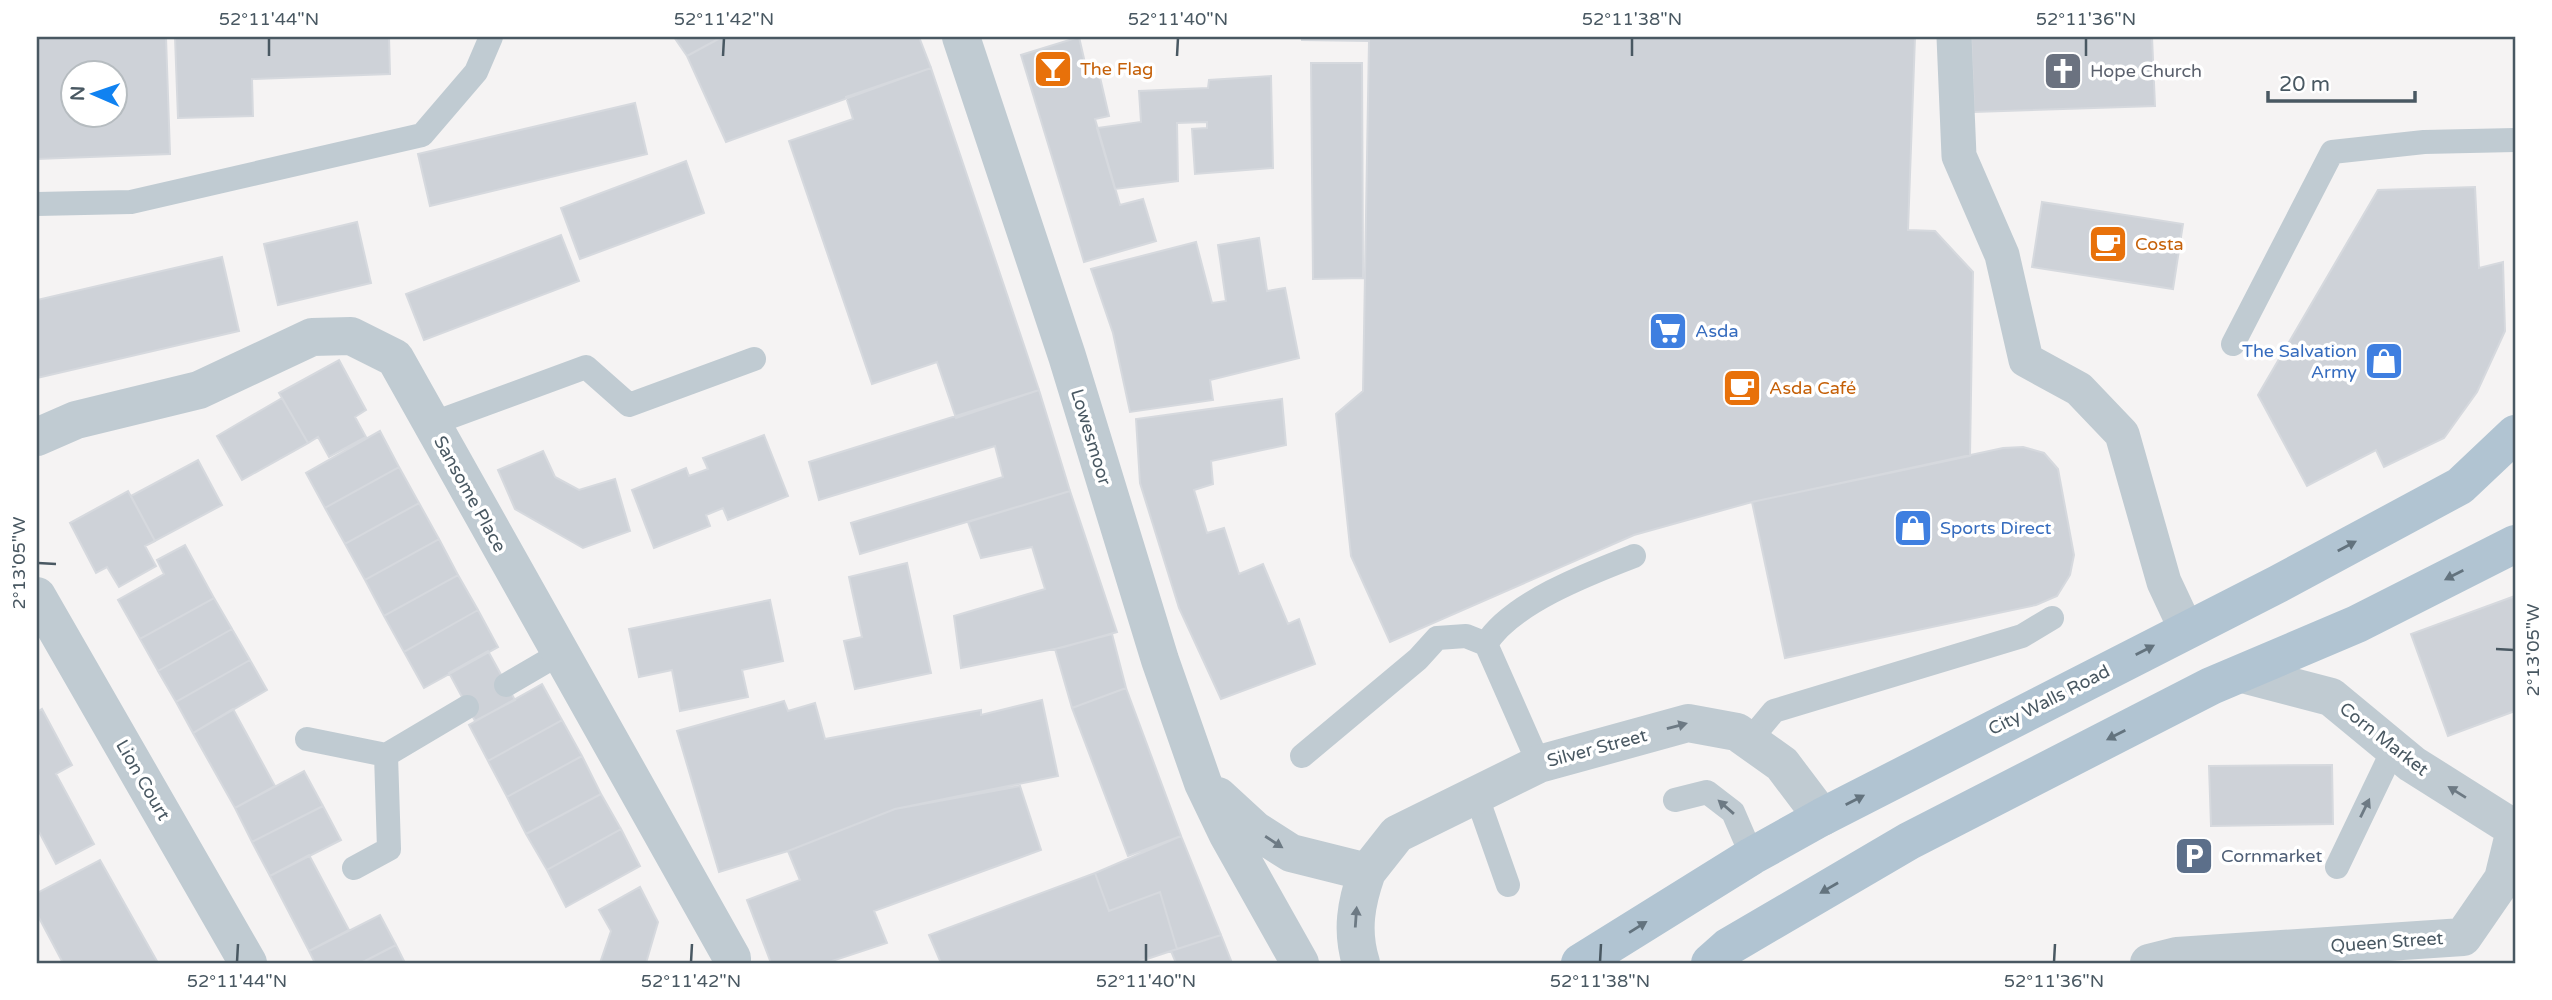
<svg xmlns="http://www.w3.org/2000/svg" width="2552" height="1000" font-family="'Varela Round',sans-serif">
	<style>
		.building { fill: #ced2d8; stroke: #d6d9de; stroke-width: 2; fill-rule: evenodd }
		.lines { fill: none; stroke-linecap: round; stroke-linejoin: round }
		.service { stroke: #c0cbd2; stroke-width: 24 }
		.pedestrian { stroke: #c0cbd2; stroke-width: 35 }
		.minor { stroke: #c0cbd2; stroke-width: 38 }
		.primary { stroke: #b1c4d2; stroke-width: 38 }
		.oneway { fill: #63737e }
		.oneway2 { fill: #6d7a84 }
		.ticks { fill: none; stroke: #495862; stroke-width: 2.5 }
		.labels { text-anchor: middle; stroke-width: 7; stroke-linejoin: round; paint-order: stroke }
		.food-label { font-size: 18px; fill: #c56008; stroke: #fff; text-anchor: start }
		.worship-label { font-size: 18px; fill: #5b616d; stroke: #fff; text-anchor: start }
		.shop-label { font-size: 18px; fill: #366cbe; stroke: #fff; text-anchor: start }
		.street-label { font-size: 18px; fill: #495862; stroke: #fff }
		.service-label { font-size: 18px; fill: #4e5e75; stroke: #fff; text-anchor: start }
		.neatline { fill: none; stroke: #495862; stroke-width: 2.5 }
		.ticks-label { font-size: 18px; text-anchor: middle; fill: #495862 }
	</style>
	<rect width="100%" height="100%" fill="#f5f3f3"/>
	<path class="building" d="M166,37l4,117 -133,5v-121zM74,74h42v42h-42z
		M175,37h214l1,37 -138,5 1,37 -75,2z
		M674,37h48l-35,19z
		M722,37h197l12,31 -205,74 -39,-86z
		M1079,37l9,39 11,-3 10,43 -14,3 25,86 23,-6 13,42 -72,21 -63,-207z
		M1302,37h613l-7,193 27,1 38,41 -3,184 -218,46 -118,33 -244,107 -39,-86 -15,-142 27,-23 6,-350 -67,-1z
		M1971,37h181l3,69 -181,6z
		M1311,63h51l1,215 -50,1z
		M931,68l108,322 -83,28 -19,-56 -65,22 -83,-243 64,-22 -7,-22z
		M1271,76l2,92 -78,6 -3,-45 15,-1v-6l-30,1 1,58 -63,8 -18,-61 44,-6 -2,-31 69,-3 1,-8z
		M635,103l12,51 -217,52 -12,-52z
		M686,161l18,52 -124,46 -19,-51z
		M2475,187l4,81 24,-6 2,69 -28,61 -33,46 -60,29 -8,-17 -69,36 -49,-91 120,-205z
		M2042,202l141,22 -10,65 -141,-22z
		M357,222l14,61 -93,22 -14,-61z
		M561,235l18,46 -155,59 -18,-46z
		M1259,238l8,53 18,-3 14,70 -89,22 3,20 -83,12 -17,-79 -22,-64 105,-27 16,61 14,-2 -8,-56z
		M222,257l17,74 -202,47v-78z
		M339,360l27,50 -11,7 11,20 -37,20 -11,-20 -10,6 -29,-50z
		M1039,390l31,101 -210,63 -9,-31 152,-46 -8,-31 -176,54 -10,-38z
		M282,398l26,45 -66,37 -25,-44z
		M1282,399l4,46 -75,16 2,23 -19,6 13,43 17,-5 15,46 24,-10 25,60 11,-5 16,45 -94,35 -42,-91 -39,-125 -4,-64z
		M380,431l19,36 -74,41 -19,-35z
		M764,435l24,61 -60,24 -5,-12 -17,7 4,11 -56,22 -22,-58 54,-22 3,8 19,-7 -5,-11z
		M2023,447l21,6 14,16 16,86 -4,20 -13,21 -21,9 -251,53 -33,-156 251,-54z
		M543,451l12,26 24,13 36,-11 15,52 -47,17 -68,-39 -17,-39z
		M198,460l24,45 -67,36 -24,-45z
		M399,467l20,36 -74,41 -20,-36z
		M128,491l27,50 -10,5 11,20 -37,21 -12,-20 -11,6 -26,-50z
		M1070,491l47,141 -53,15 -103,21 -7,-52 91,-27 -13,-42 -51,11 -13,-36z
		M419,503l20,36 -74,41 -20,-36z
		M439,539l19,36 -74,41 -19,-36z
		M185,545l29,53 -74,41 -22,-39 46,-26 -7,-14z
		M907,563l24,110 -76,16 -11,-48 18,-4 -13,-60z
		M458,575l20,35 -74,42 -20,-36z
		M2515,596v115l-67,25 -37,-102z
		M214,598l18,31 -74,42 -18,-32z
		M770,600l13,61 -41,9 6,27 -68,14 -8,-41 -33,7 -10,-48z
		M478,610l20,37 -74,41 -20,-36z
		M232,629l18,31 -74,42 -18,-31z
		M1112,634l14,54 -54,20 -17,-59z
		M488,651l27,49 -40,21 -26,-48z
		M250,660l17,30 -74,43 -17,-31z
		M542,684l20,36 -74,41 -19,-36z
		M1126,688l55,148 -53,20 -56,-148z
		M1042,700l16,76 -163,33 -107,42 -69,21 -42,-141 107,-30 4,10 27,-8 10,36 156,-29v5z
		M42,709l30,56 -16,9 38,70 -38,20 -19,-36v-116z
		M233,709l42,77 -40,22 -42,-75z
		M562,720l20,36 -75,41 -19,-36z
		M582,756l19,38 -75,40 -19,-37z
		M2332,765l1,59 -122,2 -2,-60z
		M304,771l19,35 -71,36 -17,-34z
		M1020,786l21,64 -167,61 13,32 -61,20h-55l-24,-63 53,-20 -12,-29 107,-42z
		M601,794l20,35 -74,41 -21,-36z
		M323,806l18,34 -71,36 -18,-34z
		M621,829l19,37 -74,41 -19,-37z
		M1181,836l40,99 -44,14 -17,-57 -51,19 -14,-38z
		M309,855l40,75 -40,21 -39,-75z
		M100,860l58,103h-95l-26,-49v-21z
		M1095,873l14,38 51,-19 17,57 -42,14h-194l-12,-28z
		M640,887l18,35 -12,41h-46l11,-32 -12,-21z
		M380,915l16,30 -35,18h-46l-6,-12z
		M1221,935l11,28h-56l-5,-12z
		M396,945l9,18h-44z"/>
	<g class="lines">
		<path class="service" d="M37,204l94,-2 291,-67 54,-63 15,-35
			M2233,344l99,-192 92,-10 91,-2
			M431,424l155,-57 43,38 125,-46
			M1486,644c25,-41 104,-71 148,-88
			M506,685l53,-31
			M307,739l79,16 81,-48
			M1749,741l25,-30 248,-75 30,-18
			M1302,756l116,-97 19,-21 29,-2 20,8 53,120
			M1477,797l31,88
			M1675,800l32,-8 26,20 19,44
			M2337,867l56,-117
			M354,868l35,-19 -3,-94"/>
		<path class="pedestrian" d="M1954,37l5,119 43,99 24,105 53,29 43,45 42,148 22,47"/>
		<path class="minor" d="M961,37l106,319 93,304 43,123 25,52 72,128
			M37,437l39,-17 123,-30 113,-53 39,-1 44,22 337,600v5
			M37,596l211,367
			M2243,674l88,23 81,67 103,65
			M1218,796l37,34 36,23 76,19 30,-38 142,-70 149,-41 49,9 45,32 40,53
			M1361,963c-10,-32 -5,-60 6,-91
			M2149,963l28,-7 286,-19 40,-58 12,-49"/>
		<path class="primary" d="M1580,963l172,-107 70,-39 456,-233 182,-98 55,-52
			M1710,963l18,-16 181,-106 302,-155 146,-62 158,-80"/>
	</g>
	<defs><path id="oneway-solid" d="M-6-.8H1V-3.2L6.5 0L1 3.2V.8H-6Z" transform="scale(1.75)"/></defs>
	<g class="oneway">
		<use href="#oneway-solid" transform="translate(2347 546) rotate(-28)"/>
		<use href="#oneway-solid" transform="translate(2454 575) rotate(153)"/>
		<use href="#oneway-solid" transform="translate(2145 650) rotate(-27)"/>
		<use href="#oneway-solid" transform="translate(2116 735) rotate(153)"/>
		<use href="#oneway-solid" transform="translate(1855 800) rotate(-27)"/>
		<use href="#oneway-solid" transform="translate(1829 888) rotate(150)"/>
		<use href="#oneway-solid" transform="translate(1638 927) rotate(-32)"/>
	</g>
	<g class="oneway2">
		<use href="#oneway-solid" transform="translate(1677 726) rotate(-15)"/>
		<use href="#oneway-solid" transform="translate(2457 792) rotate(-148)"/>
		<use href="#oneway-solid" transform="translate(1726 807) rotate(-139)"/>
		<use href="#oneway-solid" transform="translate(2365 808) rotate(-64)"/>
		<use href="#oneway-solid" transform="translate(1274 842) rotate(33)"/>
		<use href="#oneway-solid" transform="translate(1356 917) rotate(-86)"/>
	</g>
	<path class="ticks" d="M269,56v-18M723,56l1,-18M1177,56l1,-18M1632,56v-18M2086,56v-18M38,563l18,1M2496,649l18,1M237,962l1,-18M691,962l1,-18M1146,962v-18M1600,962l1,-18M2054,962l1,-18"/>
	<defs>
		<g id="bar-square" transform="scale(2.0125)"><rect x="-9" y="-9" width="18" height="18" rx="4" fill="#e8710a" stroke="#fff"/><path d="M-6-5H6L.8 .8V4.5H3.5V6h-7V4.5H-.8V.8Z" fill="#fff"/></g>
		<g id="church-square" transform="scale(2.0125)"><rect x="-9" y="-9" width="18" height="18" rx="4" fill="#6b7280" stroke="#fff"/><path d="M-1.2-6h2.4v3.5h3.3v2.4h-3.3V6h-2.4V-.1h-3.3v-2.4h3.3Z" fill="#fff"/></g>
		<g id="cafe-square" transform="scale(2.0125)"><rect x="-9" y="-9" width="18" height="18" rx="4" fill="#e8710a" stroke="#fff"/><path d="M-5.5-4.5H6V0H3Q3 3.5 0 3.5H-2.5Q-5.5 3.5-5.5 0ZM3-3.2v2h1.7v-2ZM-6 4.5H4V6H-6Z" fill="#fff"/></g>
		<g id="supermarket-square" transform="scale(2.0125)"><rect x="-9" y="-9" width="18" height="18" rx="4" fill="#3f7fe0" stroke="#fff"/><path d="M-6-5.5h2.5l.6 2H6L4.5 2H-2.5L-4.4-4H-6ZM-1.5 3.2a1.3 1.3 0 1 0 .1 0ZM3 3.2a1.3 1.3 0 1 0 .1 0Z" fill="#fff"/></g>
		<g id="shop-square" transform="scale(2.0125)"><rect x="-9" y="-9" width="18" height="18" rx="4" fill="#3f7fe0" stroke="#fff"/><path d="M-5-2.5h2.3a2.7 3.5 0 0 1 5.4 0H5L5.5 6h-11ZM-1.5-2.5h3a1.5 2.3 0 0 0-3 0Z" fill="#fff"/></g>
		<g id="parking-square" transform="scale(2.0125)"><rect x="-9" y="-9" width="18" height="18" rx="4" fill="#5c6f8a" stroke="#fff"/><path d="M-3.5-5.5H1a3.5 3.5 0 0 1 0 7H-1V5.5H-3.5ZM-1-3.4V-.6H.8a1.4 1.4 0 0 0 0-2.8Z" fill="#fff"/></g>
	</defs>
	<g fill-rule="evenodd">
		<use href="#bar-square" x="1053" y="69"/>
		<use href="#church-square" x="2063" y="71"/>
		<use href="#cafe-square" x="2108" y="244"/>
		<use href="#supermarket-square" x="1668" y="331"/>
		<use href="#shop-square" x="2384" y="361"/>
		<use href="#cafe-square" x="1742" y="388"/>
		<use href="#shop-square" x="1913" y="528"/>
		<use href="#parking-square" x="2194" y="856"/>
	</g>
	<g class="labels">
		<g class="food-label">
			<text x="1080" y="75">The Flag</text>
			<text x="2135" y="250">Costa</text>
			<text x="1769" y="394">Asda Café</text>
		</g>
		<g class="worship-label">
			<text x="2090" y="77">Hope Church</text>
		</g>
		<g class="shop-label">
			<text x="1695" y="337">Asda</text>
			<text x="2357" y="357" text-anchor="end">The Salvation<tspan x="2357" dy="21">Army</tspan></text>
			<text x="1940" y="534">Sports Direct</text>
		</g>
		<g class="street-label">
			<text transform="translate(1091 437) rotate(73)" y="6">Lowesmoor</text>
			<text transform="translate(470 494) rotate(61)" y="6">Sansome Place</text>
			<text transform="translate(2049 700) rotate(-27)" y="6">City Walls Road</text>
			<text transform="translate(2384 739) rotate(38)" y="6">Corn Market</text>
			<text transform="translate(1597 748) rotate(-15)" y="6">Silver Street</text>
			<text transform="translate(143 780) rotate(60)" y="6">Lion Court</text>
			<text transform="translate(2387 942) rotate(-4)" y="6">Queen Street</text>
		</g>
		<g class="service-label">
			<text x="2221" y="862">Cornmarket</text>
		</g>
	</g>
	<rect width="2552" height="1000" fill="none" stroke="#ffffff" stroke-width="77"/>
	<g transform="translate(94 94) rotate(272)"><circle r="33" fill="#ffffff" stroke="#b6bcc0" stroke-width="2"/>
	<path d="M0-5L12 26L0 18L-12 26Z" fill="#1082f1"/>
	<text y="-10" font-size="19" font-weight="bold" text-anchor="middle" fill="#495862">N</text>
	</g>
	<path d="M2268 91v10h147v-10" fill="none" stroke="#495862" stroke-width="3.5"/>
	<text x="2279" y="91" font-size="21" fill="#495862" stroke="#ffffff" stroke-width="5" paint-order="stroke">20 m</text>
	<rect x="38" y="38" width="2476" height="924" class="neatline"/>
	<g class="ticks-label">
		<text x="269" y="25">52°11'44"N</text>
		<text x="724" y="25">52°11'42"N</text>
		<text x="1178" y="25">52°11'40"N</text>
		<text x="1632" y="25">52°11'38"N</text>
		<text x="2086" y="25">52°11'36"N</text>
		<text transform="translate(19 563) rotate(-90)" y="6">2°13'05"W</text>
		<text transform="translate(2533 650) rotate(-90)" y="6">2°13'05"W</text>
		<text x="237" y="987">52°11'44"N</text>
		<text x="691" y="987">52°11'42"N</text>
		<text x="1146" y="987">52°11'40"N</text>
		<text x="1600" y="987">52°11'38"N</text>
		<text x="2054" y="987">52°11'36"N</text>
	</g>
</svg>
